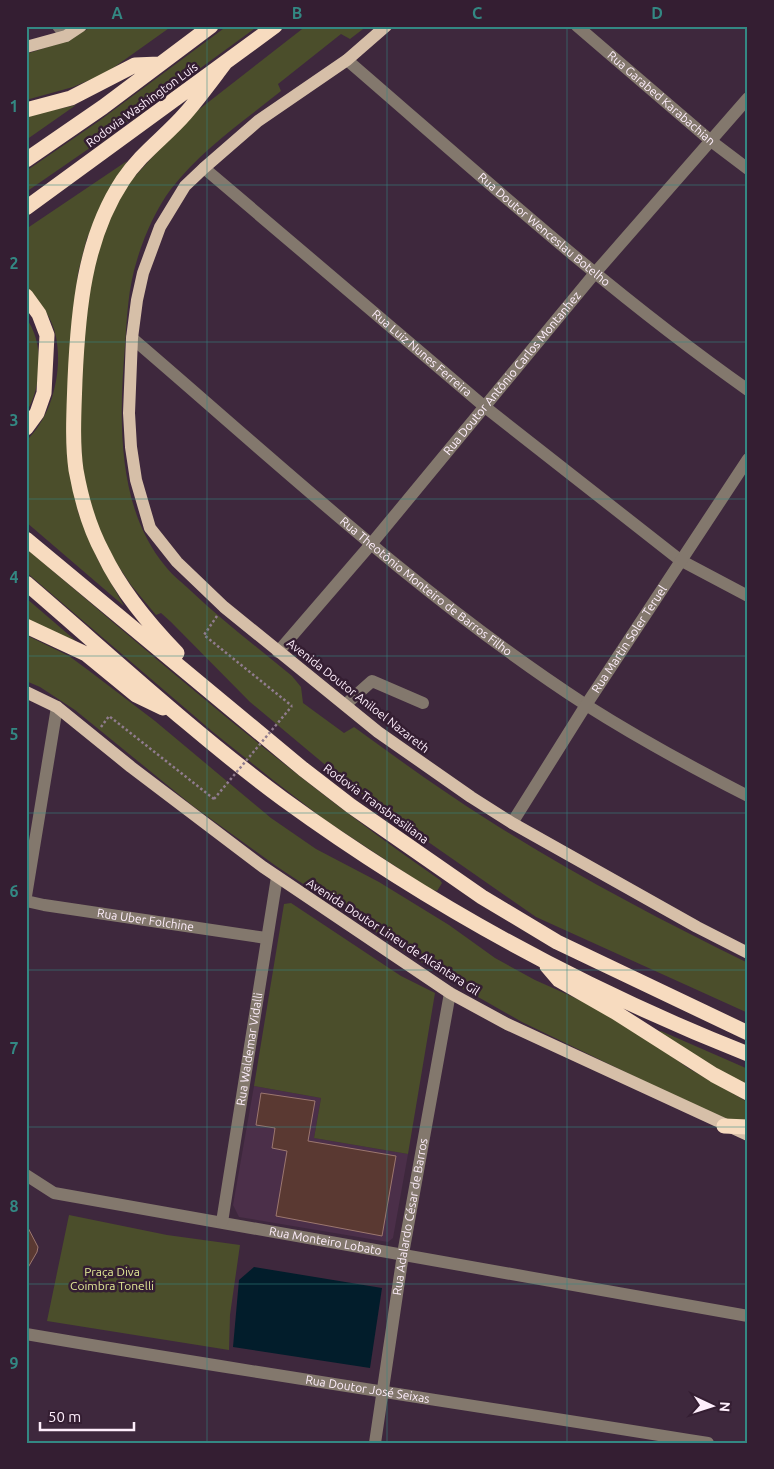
<svg xmlns="http://www.w3.org/2000/svg" width="774" height="1469" font-family="Ubuntu,sans-serif">
	<style>
		.built { fill: #4b2f49 }
		.green { fill: #4b4e2b }
		.water { fill: #021d2b }
		.building { fill: #5a3932; stroke: #9c776f }
		.lines { fill: none; stroke-linecap: round; stroke-linejoin: round }
		.path { stroke: #907c8e; stroke-width: 2.5; stroke-dasharray: 2.5 2.5; stroke-linecap: butt }
		.minor { stroke: #83786d; stroke-width: 12 }
		.major { stroke: #d6bfa8; stroke-width: 12 }
		.highway { stroke: #f7dbbf; stroke-width: 15 }
		.path-bridge { stroke: #907c8e; stroke-width: 2.5; stroke-dasharray: 2.5 2.5; stroke-linecap: butt }
		.grid { fill: none; stroke: #338883; stroke-width: 1; stroke-opacity: 0.55 }
		.labels { text-anchor: middle; stroke-width: 5; stroke-linejoin: round; paint-order: stroke }
		.street-label { font-size: 12px; fill: #feeefc; stroke: #341e32 }
		.park-label { font-size: 12px; fill: #e2e896; stroke: #341e32 }
		.neatline { fill: none; stroke: #338883; stroke-width: 2 }
		.grid-label { font-size: 16px; text-anchor: middle; font-weight: bold; fill: #338883 }
	</style>
	<rect width="100%" height="100%" fill="#3e283d"/>
	<path class="built" d="M254,1086l67,12 -7,40 94,16 -15,84 -5,4 -149,-25 -6,-12z"/>
	<path class="green" d="M93,26h79l-66,47 -33,14 -47,13v-46l40,-13z
		M227,26h31l-145,106 -87,60v-21l73,-50z
		M306,26h61l-17,13 -9,-5 -63,50 3,7c-37,30 -80,59 -110,98 -15,20 -27,47 -34,71 -9,28 -10,57 -12,86 -6,72 -9,162 41,221 7,9 17,16 25,24 32,30 67,57 101,85l9,11 2,16 41,30 10,-6c44,32 88,64 134,93 83,53 172,100 260,143v50l-212,-96 -155,-108 -52,-41 -79,-66 -79,-80 -10,-9 -5,2 -25,-30 -24,-36 -15,-36 -9,-40 -4,-51v-79l12,-85 35,-72 62,-68z
		M76,105l-50,35v-24z
		M127,161l-40,77 -9,35 -5,48 -5,132 10,59 20,48 26,46 -98,-84v-81c26,-24 37,-70 30,-104 -3,-19 -17,-36 -30,-49v-59z
		M26,318c19,25 16,70 0,95z
		M26,548c135,115 268,231 414,332l2,3 -5,8 -7,-2 -105,-69 -52,-40 -60,-48 -187,-160z
		M26,598l50,43 -50,-20z
		M26,635l43,21 19,14 67,51 116,97 45,31 63,33 70,43 46,33 40,22 56,25 53,31 44,32 53,30 7,5v20l-6,3 -96,-44 -124,-60 -72,-41 -174,-115 -83,-60 -118,-96 -35,-23 -14,-6z
		M291,903l110,73 34,17 -27,161 -94,-16 7,-40 -67,-12 30,-182z
		M661,1031l87,38v19l-90,-56z
		M69,1215l98,20 73,10 -10,70 -1,35 -182,-29z"/>
	<path class="water" d="M254,1267l128,21 -12,80 -137,-21 6,-67z"/>
	<path class="building" d="M261,1093l54,8 -7,40 88,15 -14,80 -106,-20 11,-65 -15,-3 3,-20 -19,-3z
		M26,1224l12,23 -1,5 -11,19z"/>
	<g class="lines">
		<path class="path" d="M217,616l-13,19 88,71
			M101,727l8,-11 105,83"/>
		<g class="minor">
			<path d="M58,26l8,10"/>
			<path id="s1" d="M577,26l134,115 37,28"/>
			<path id="s2" d="M347,60c131,113 259,230 401,330"/>
			<path id="s3" d="M204,168l281,239 195,153 68,36"/>
			<path id="s4" d="M132,338c147,126 292,262 454,367 52,33 107,63 162,91"/>
			<path id="s5" d="M278,652l94,-109 223,-270 153,-175"/>
			<path d="M345,705l27,-24 51,22"/>
			<path id="s6" d="M512,823l74,-118 162,-246"/>
			<path d="M26,896l31,-189"/>
			<path id="s7" d="M26,901l18,4 222,33"/>
			<path id="s8" d="M26,1175l28,18 694,123"/>
			<path id="s9" d="M222,1222l55,-345"/>
			<path id="s10" d="M26,1334c227,39 455,72 682,109"/>
			<path id="s11" d="M375,1443l28,-189 47,-261"/>
		</g>
		<path class="major" d="M386,26l-39,34 -89,61 -54,47 -19,18 -25,41 -17,46 -6,27 -5,38 -3,75 2,34 5,33 14,48 27,34 47,45 154,125 93,65 41,26 185,104 51,26
			M26,47l40,-11 15,-10
			M26,692l31,15 74,60 132,100 187,126 57,31 241,111"/>
		<path class="highway" d="M26,110l45,-12 64,-33 24,-1
			M26,160l77,-53 108,-81
			M26,208l249,-182
			M26,296l13,18 8,21 -3,58 -7,20 -11,15
			M26,539l277,230 48,37 131,91 75,45 191,91
			M26,583c85,73 168,150 257,216 143,104 300,190 465,255
			M26,626l60,28 50,41 27,13
			M177,653c-29,-30 -56,-62 -74,-100 -13,-24 -22,-55 -27,-83 -4,-29 -2,-60 -1,-90 3,-69 9,-141 48,-200 18,-27 42,-43 62,-66 14,-16 27,-34 40,-51
			M547,966l12,14 56,32 99,63 34,18
			M724,1126l24,1"/>
		<path class="path-bridge" d="M214,799l78,-93"/>
	</g>
	<path class="grid" d="M207,26v1417M387,26v1417M567,26v1417M26,185h722M26,342h722M26,499h722M26,656h722M26,813h722M26,970h722M26,1127h722M26,1284h722"/>
	<g class="labels">
		<g class="street-label">
			<text dy="4" stroke="none"><textPath href="#s1" startOffset="111">Rua Garabed Karabachian</textPath></text>
			<text transform="translate(142 105) rotate(-36)" y="4">Rodovia Washington Luís</text>
			<text dy="4" stroke="none"><textPath href="#s2" startOffset="260">Rua Doutor Wenceslau Botelho</textPath></text>
			<text dy="4" stroke="none"><textPath href="#s3" startOffset="286">Rua Luiz Nunes Ferreira</textPath></text>
			<text dy="4" stroke="none"><textPath href="#s5" startOffset="364">Rua Doutor Antônio Carlos Montanhez</textPath></text>
			<text dy="4" stroke="none"><textPath href="#s4" startOffset="385">Rua Theotônio Monteiro de Barros Filho</textPath></text>
			<text dy="4" stroke="none"><textPath href="#s6" startOffset="218">Rua Martin Soler Teruel</textPath></text>
			<text transform="translate(358 696) rotate(38)" y="4">Avenida Doutor Aniloel Nazareth</text>
			<text transform="translate(376 804) rotate(36)" y="4">Rodovia Transbrasiliana</text>
			<text dy="4" stroke="none"><textPath href="#s7" startOffset="121">Rua Uber Folchine</textPath></text>
			<text transform="translate(393 937) rotate(33)" y="4">Avenida Doutor Lineu de Alcântara Gil</text>
			<text dy="4" stroke="none"><textPath href="#s9" startOffset="175">Rua Waldemar Vidalli</textPath></text>
			<text dy="4" stroke="none"><textPath href="#s11" startOffset="229">Rua Adalardo César de Barros</textPath></text>
			<text dy="4" stroke="none"><textPath href="#s8" startOffset="309">Rua Monteiro Lobato</textPath></text>
			<text dy="4" stroke="none"><textPath href="#s10" startOffset="346">Rua Doutor José Seixas</textPath></text>
		</g>
		<g class="park-label">
			<text x="112" y="1276">Praça Diva<tspan x="112" dy="14">Coimbra Tonelli</tspan></text>
		</g>
	</g>
	<rect width="774" height="1469" fill="none" stroke="#341e32" stroke-width="55"/>
	<g transform="translate(712 1406) rotate(94)" stroke="#341e32" stroke-width="4" paint-order="stroke">
	<path d="M0-4L9 19L0 12L-9 19Z" fill="#feeefc"/>
	<text y="-8" font-size="14" font-weight="bold" text-anchor="middle" fill="#feeefc">N</text>
	</g>
	<path d="M40 1422v8h94v-8" fill="none" stroke="#feeefc" stroke-width="2.5"/>
	<text x="48" y="1422" font-size="15" fill="#feeefc" stroke="#341e32" stroke-width="4" paint-order="stroke">50 m</text>
	<rect x="28" y="28" width="718" height="1414" class="neatline"/>
	<g class="grid-label">
		<text x="117" y="19">A</text>
		<text x="297" y="19">B</text>
		<text x="477" y="19">C</text>
		<text x="657" y="19">D</text>
		<text x="14" y="112">1</text>
		<text x="14" y="269">2</text>
		<text x="14" y="426">3</text>
		<text x="14" y="583">4</text>
		<text x="14" y="740">5</text>
		<text x="14" y="897">6</text>
		<text x="14" y="1054">7</text>
		<text x="14" y="1212">8</text>
		<text x="14" y="1369">9</text>
	</g>
</svg>
